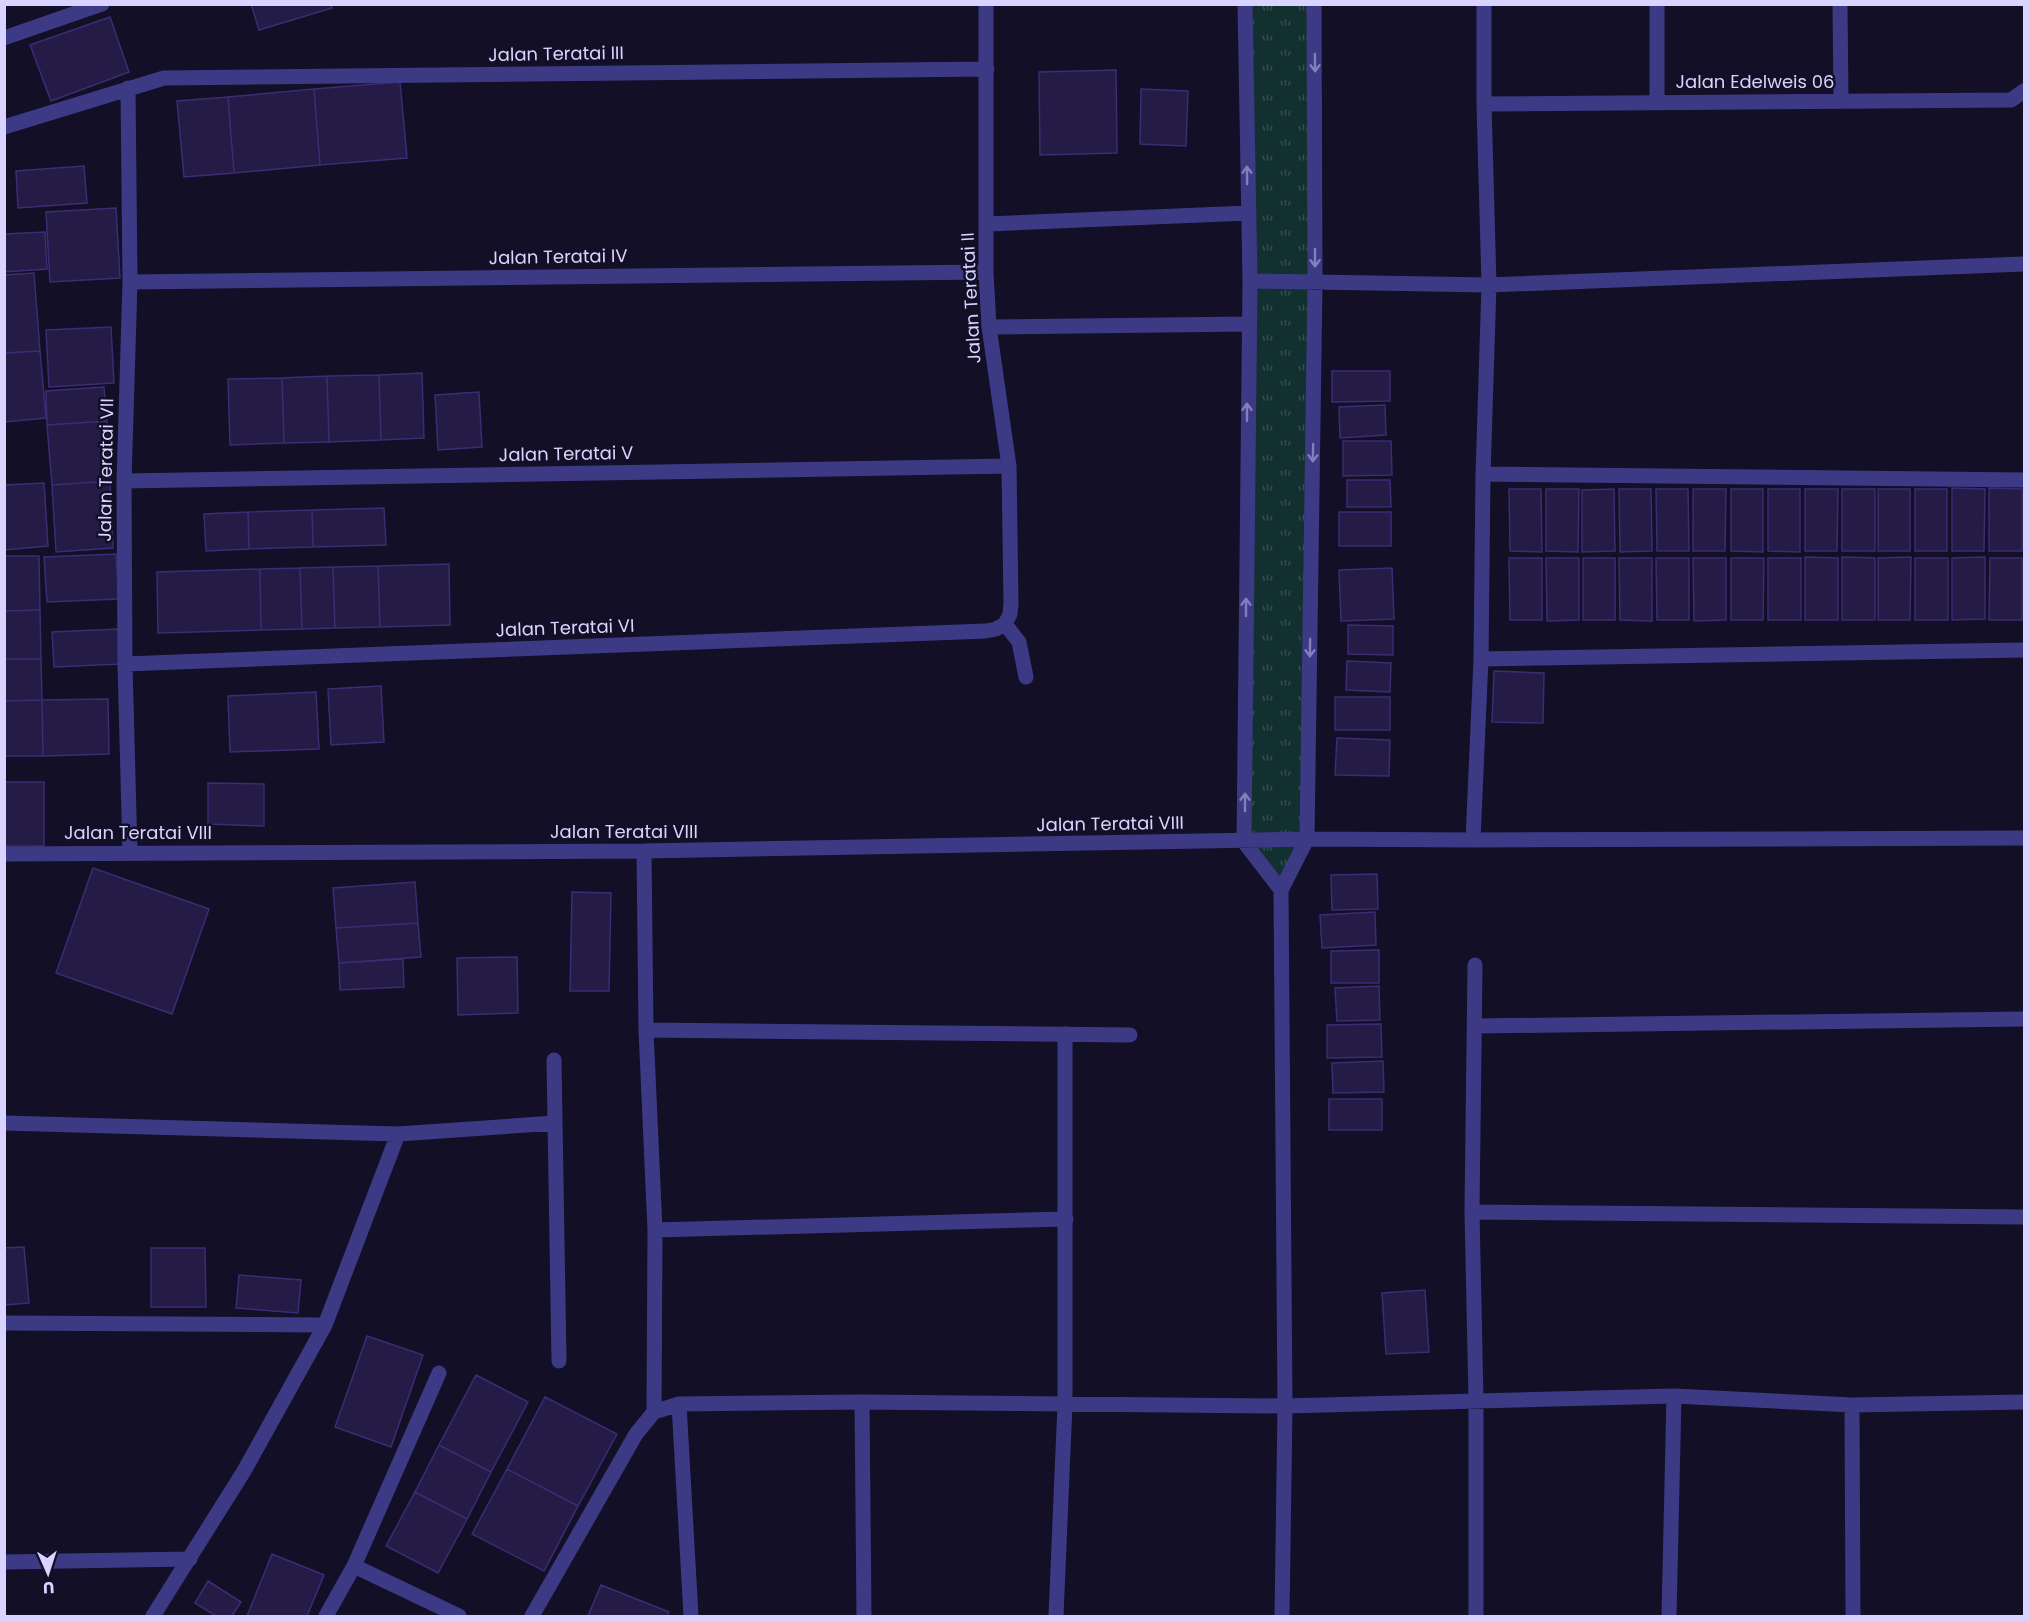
<svg xmlns="http://www.w3.org/2000/svg" width="2029" height="1621" font-family="Poppins,sans-serif">
	<style>
		.grass { fill: url(#grass-tufts) }
		.building { fill: #241b47; stroke: #3b2d73; stroke-width: 1.5 }
		.lines { fill: none; stroke-linecap: round; stroke-linejoin: round }
		.minor { stroke: #3d3a85; stroke-width: 15 }
		.oneway { stroke: #837fbc }
		.labels { text-anchor: middle; stroke-width: 5; stroke-linejoin: round; paint-order: stroke }
		.street-label { font-size: 18px; fill: #d9d4ff; stroke: #130f26 }
	</style>
	<defs>
		<pattern id="grass-tufts" width="24" height="20" patternUnits="userSpaceOnUse" patternTransform="scale(1.5)"><rect width="24" height="20" fill="#12302f"/><path d="M3 7l-1-3M5 7V3M7 7l1-3M15 17l-1-3M17 17v-4M19 17l1-3" fill="none" stroke="#344d4e"/></pattern>
	</defs>
	<rect width="100%" height="100%" fill="#130f26"/>
	<path class="grass" d="M1245,5h69l-7,834 -26,51 -37,-48z"/>
	<path class="building" d="M251,4h80l1,4 -73,22z
		M110,17l19,55 -78,29 -21,-56z
		M1116,70l1,83 -77,2 -1,-83z
		M400,82l7,76 -87,7 -6,-76z
		M314,89l6,76 -86,8 -6,-76z
		M1141,89l47,2 -2,55 -46,-2z
		M228,97l6,76 -50,4 -7,-76z
		M84,166l3,37 -69,5 -2,-37z
		M116,208l4,70 -70,4 -4,-70z
		M45,232l2,37 -43,3v-38z
		M34,273l6,78 -36,2v-78z
		M111,327l3,56 -65,4 -3,-57z
		M40,351l6,67 -42,4v-69z
		M1332,371h58v30l-58,1z
		M422,373l2,65 -43,2 -2,-65z
		M379,375l2,65 -52,2 -2,-66z
		M327,376l2,66 -45,1 -2,-65z
		M282,378l2,65 -54,2 -2,-66z
		M104,387l3,34 -60,4 -1,-34z
		M479,392l3,55 -44,3 -3,-55z
		M1385,405l1,30 -46,3 -1,-31z
		M107,421l3,60 -58,4 -5,-60z
		M1343,441h48l1,34 -49,1z
		M1347,480h43l1,27h-44z
		M110,481l3,67 -57,4 -4,-67z
		M44,483l4,63 -44,4v-65z
		M1952,488l33,1 -1,62h-32z
		M1989,488l33,1v62h-33z
		M1509,489h32l1,63 -32,-1z
		M1546,489h33l-1,63 -32,-1z
		M1614,489l1,62 -33,1v-62z
		M1619,489h32l1,62 -32,1z
		M1656,489h32l1,62h-32z
		M1693,489h33l-1,62h-32z
		M1731,489h32v63l-32,-1z
		M1768,489h32v63l-32,-1z
		M1805,489h33l-1,62h-32z
		M1842,489h33v62h-33z
		M1878,489h32v62h-32z
		M1915,489h32v62h-32z
		M384,508l2,37 -73,2 -1,-37z
		M312,510l1,37 -64,2 -1,-37z
		M248,512l1,37 -43,2 -2,-37z
		M1339,512h52v34h-52z
		M116,554l3,45 -72,3 -3,-45z
		M4,556h35l1,54 -36,1z
		M1805,557l33,1v62h-33z
		M1842,557l33,1v62h-33z
		M1911,557l-1,63h-32v-62z
		M1985,557v62l-33,1v-62z
		M1509,558h33v62h-32z
		M1546,558h33v62l-32,1z
		M1583,558h32v62h-32z
		M1619,558h33v63l-32,-1z
		M1656,558h33v62h-32z
		M1693,558h33v62l-32,1z
		M1731,558h33l-1,62h-32z
		M1768,558h33v62h-33z
		M1915,558h33v62h-33z
		M1990,558h32v62h-33z
		M449,564l1,61 -70,2 -2,-61z
		M378,566l2,61 -45,1 -2,-61z
		M333,567l2,61 -33,1 -2,-61z
		M300,568l2,61 -41,1 -1,-61z
		M1392,568l2,51 -53,2 -2,-51z
		M260,569l1,61 -103,3 -1,-61z
		M40,610l1,49h-37v-48z
		M1348,625l45,1v29l-45,-1z
		M118,629l2,35 -66,3 -2,-35z
		M4,659h37l1,41 -38,1z
		M1347,661l44,2 -1,29 -44,-2z
		M1494,671l50,2 -1,50 -51,-1z
		M381,686l3,56 -53,3 -3,-56z
		M316,692l3,57 -89,3 -2,-56z
		M1335,697h55v33h-55z
		M108,699l1,55 -66,2 -1,-56z
		M42,700l1,56h-39v-55z
		M1337,738l53,2 -1,36 -54,-1z
		M4,782h40v64h-40z
		M208,783l56,1v42l-56,-2z
		M93,868l116,41 -37,105 -116,-41z
		M1377,874l1,35 -46,1 -1,-35z
		M415,882l3,41 -82,5 -3,-40z
		M572,892l39,1 -2,98h-39z
		M1375,912l1,33 -54,3 -2,-33z
		M418,923l3,34 -82,6 -3,-35z
		M1379,950v33h-48v-32z
		M517,957l1,56 -60,2 -1,-57z
		M403,959l1,28 -64,3 -1,-27z
		M1379,986l1,34 -43,1 -2,-33z
		M1381,1024l1,33 -55,1v-33z
		M1383,1061l1,31 -51,1 -1,-30z
		M1329,1099h53v31h-53z
		M24,1247l5,56 -25,2v-57z
		M151,1248h54l1,59h-55z
		M239,1275l62,5 -3,33 -62,-5z
		M1425,1290l4,62 -43,2 -4,-61z
		M367,1336l56,19 -32,92 -56,-20z
		M476,1375l52,27 -37,70 -52,-27z
		M545,1397l72,37 -39,72 -71,-37z
		M439,1445l52,27 -24,47 -52,-27z
		M507,1469l71,37 -34,65 -72,-37z
		M415,1492l52,27 -29,54 -52,-27z
		M272,1554l52,21 -17,41h-60z
		M208,1581l33,21 -9,14h-16l-21,-13z
		M601,1585l68,27 -2,4h-79z"/>
	<g class="lines">
		<path class="minor" d="M986,4v268l3,55 20,139 2,138 -1,10 -5,10
			M1245,4l5,277 -6,561 37,48
			M1840,4l1,97
			M4,38l98,-34
			M128,88l2,194 -6,199 1,183 5,189
			M1657,102v-98
			M1484,104l527,-4 13,-9
			M4,127l160,-49 823,-9
			M987,224l261,-11
			M1250,281l239,4 535,-21
			M130,282l856,-10
			M989,327l259,-3
			M1483,474l541,6
			M124,481l885,-15
			M1005,624l14,18 7,35
			M1481,659l543,-9
			M125,664l861,-33 10,-2 9,-5
			M1473,840l8,-181 2,-185 6,-189 -5,-181v-100
			M644,851l2,179 9,200 -1,182 25,-8 183,-2 423,4 389,-10 178,9 172,-3
			M4,854l640,-3 663,-12 166,1 551,-2
			M1475,965l-3,247 4,188v216
			M1476,1026l548,-7
			M646,1030l484,5
			M554,1060l5,301
			M4,1123l394,11 157,-11
			M1472,1212l552,5
			M655,1230l411,-11
			M4,1323l321,2
			M862,1402l2,214
			M679,1404l12,212
			M1852,1405l1,211
			M4,1562l186,-3
			M354,1566l105,50
			M153,1616l91,-145 81,-146 73,-191
			M326,1616l28,-50 85,-193
			M532,1616l104,-182 18,-22
			M1056,1616l9,-212v-370
			M1282,1616l3,-210 -4,-516 26,-51 8,-557 -1,-278
			M1669,1616l5,-220"/>
	</g>
	<defs><path id="oneway-shaft" d="M-6 0H5M1.5-3L5.5 0L1.5 3" fill="none" stroke-width="1.6" stroke-linecap="round" stroke-linejoin="round" transform="scale(1.5)"/></defs>
	<g class="oneway">
		<use href="#oneway-shaft" transform="translate(1315 63) rotate(89)"/>
		<use href="#oneway-shaft" transform="translate(1247 175) rotate(-91)"/>
		<use href="#oneway-shaft" transform="translate(1315 258) rotate(90)"/>
		<use href="#oneway-shaft" transform="translate(1247 412) rotate(-90)"/>
		<use href="#oneway-shaft" transform="translate(1313 453) rotate(91)"/>
		<use href="#oneway-shaft" transform="translate(1246 607) rotate(-90)"/>
		<use href="#oneway-shaft" transform="translate(1310 648) rotate(91)"/>
		<use href="#oneway-shaft" transform="translate(1245 802) rotate(-90)"/>
	</g>
	<g class="labels">
		<g class="street-label">
			<text transform="translate(556 54) rotate(-1)" y="6">Jalan Teratai III</text>
			<text x="1755" y="88">Jalan Edelweis 06</text>
			<text transform="translate(558 257) rotate(-1)" y="6">Jalan Teratai IV</text>
			<text transform="translate(971 298) rotate(-93)" y="6">Jalan Teratai II</text>
			<text transform="translate(566 454) rotate(-1)" y="6">Jalan Teratai V</text>
			<text transform="translate(106 470) rotate(-89)" y="6">Jalan Teratai VII</text>
			<text transform="translate(565 628) rotate(-2)" y="6">Jalan Teratai VI</text>
			<text transform="translate(1110 824) rotate(-1)" y="6">Jalan Teratai VIII</text>
			<text x="624" y="838">Jalan Teratai VIII</text>
			<text x="138" y="839">Jalan Teratai VIII</text>
		</g>
	</g>
	<rect width="2029" height="1621" fill="none" stroke="#d9d4ff" stroke-width="12"/>
	<g transform="translate(48 1573) rotate(177)" stroke="#130f26" stroke-width="4.5" paint-order="stroke">
	<path d="M0-4.5L10 22L0 15L-10 22Z" fill="#d9d4ff"/>
	<text y="-9" font-size="16" font-weight="bold" text-anchor="middle" fill="#d9d4ff">U</text>
	</g>
</svg>
